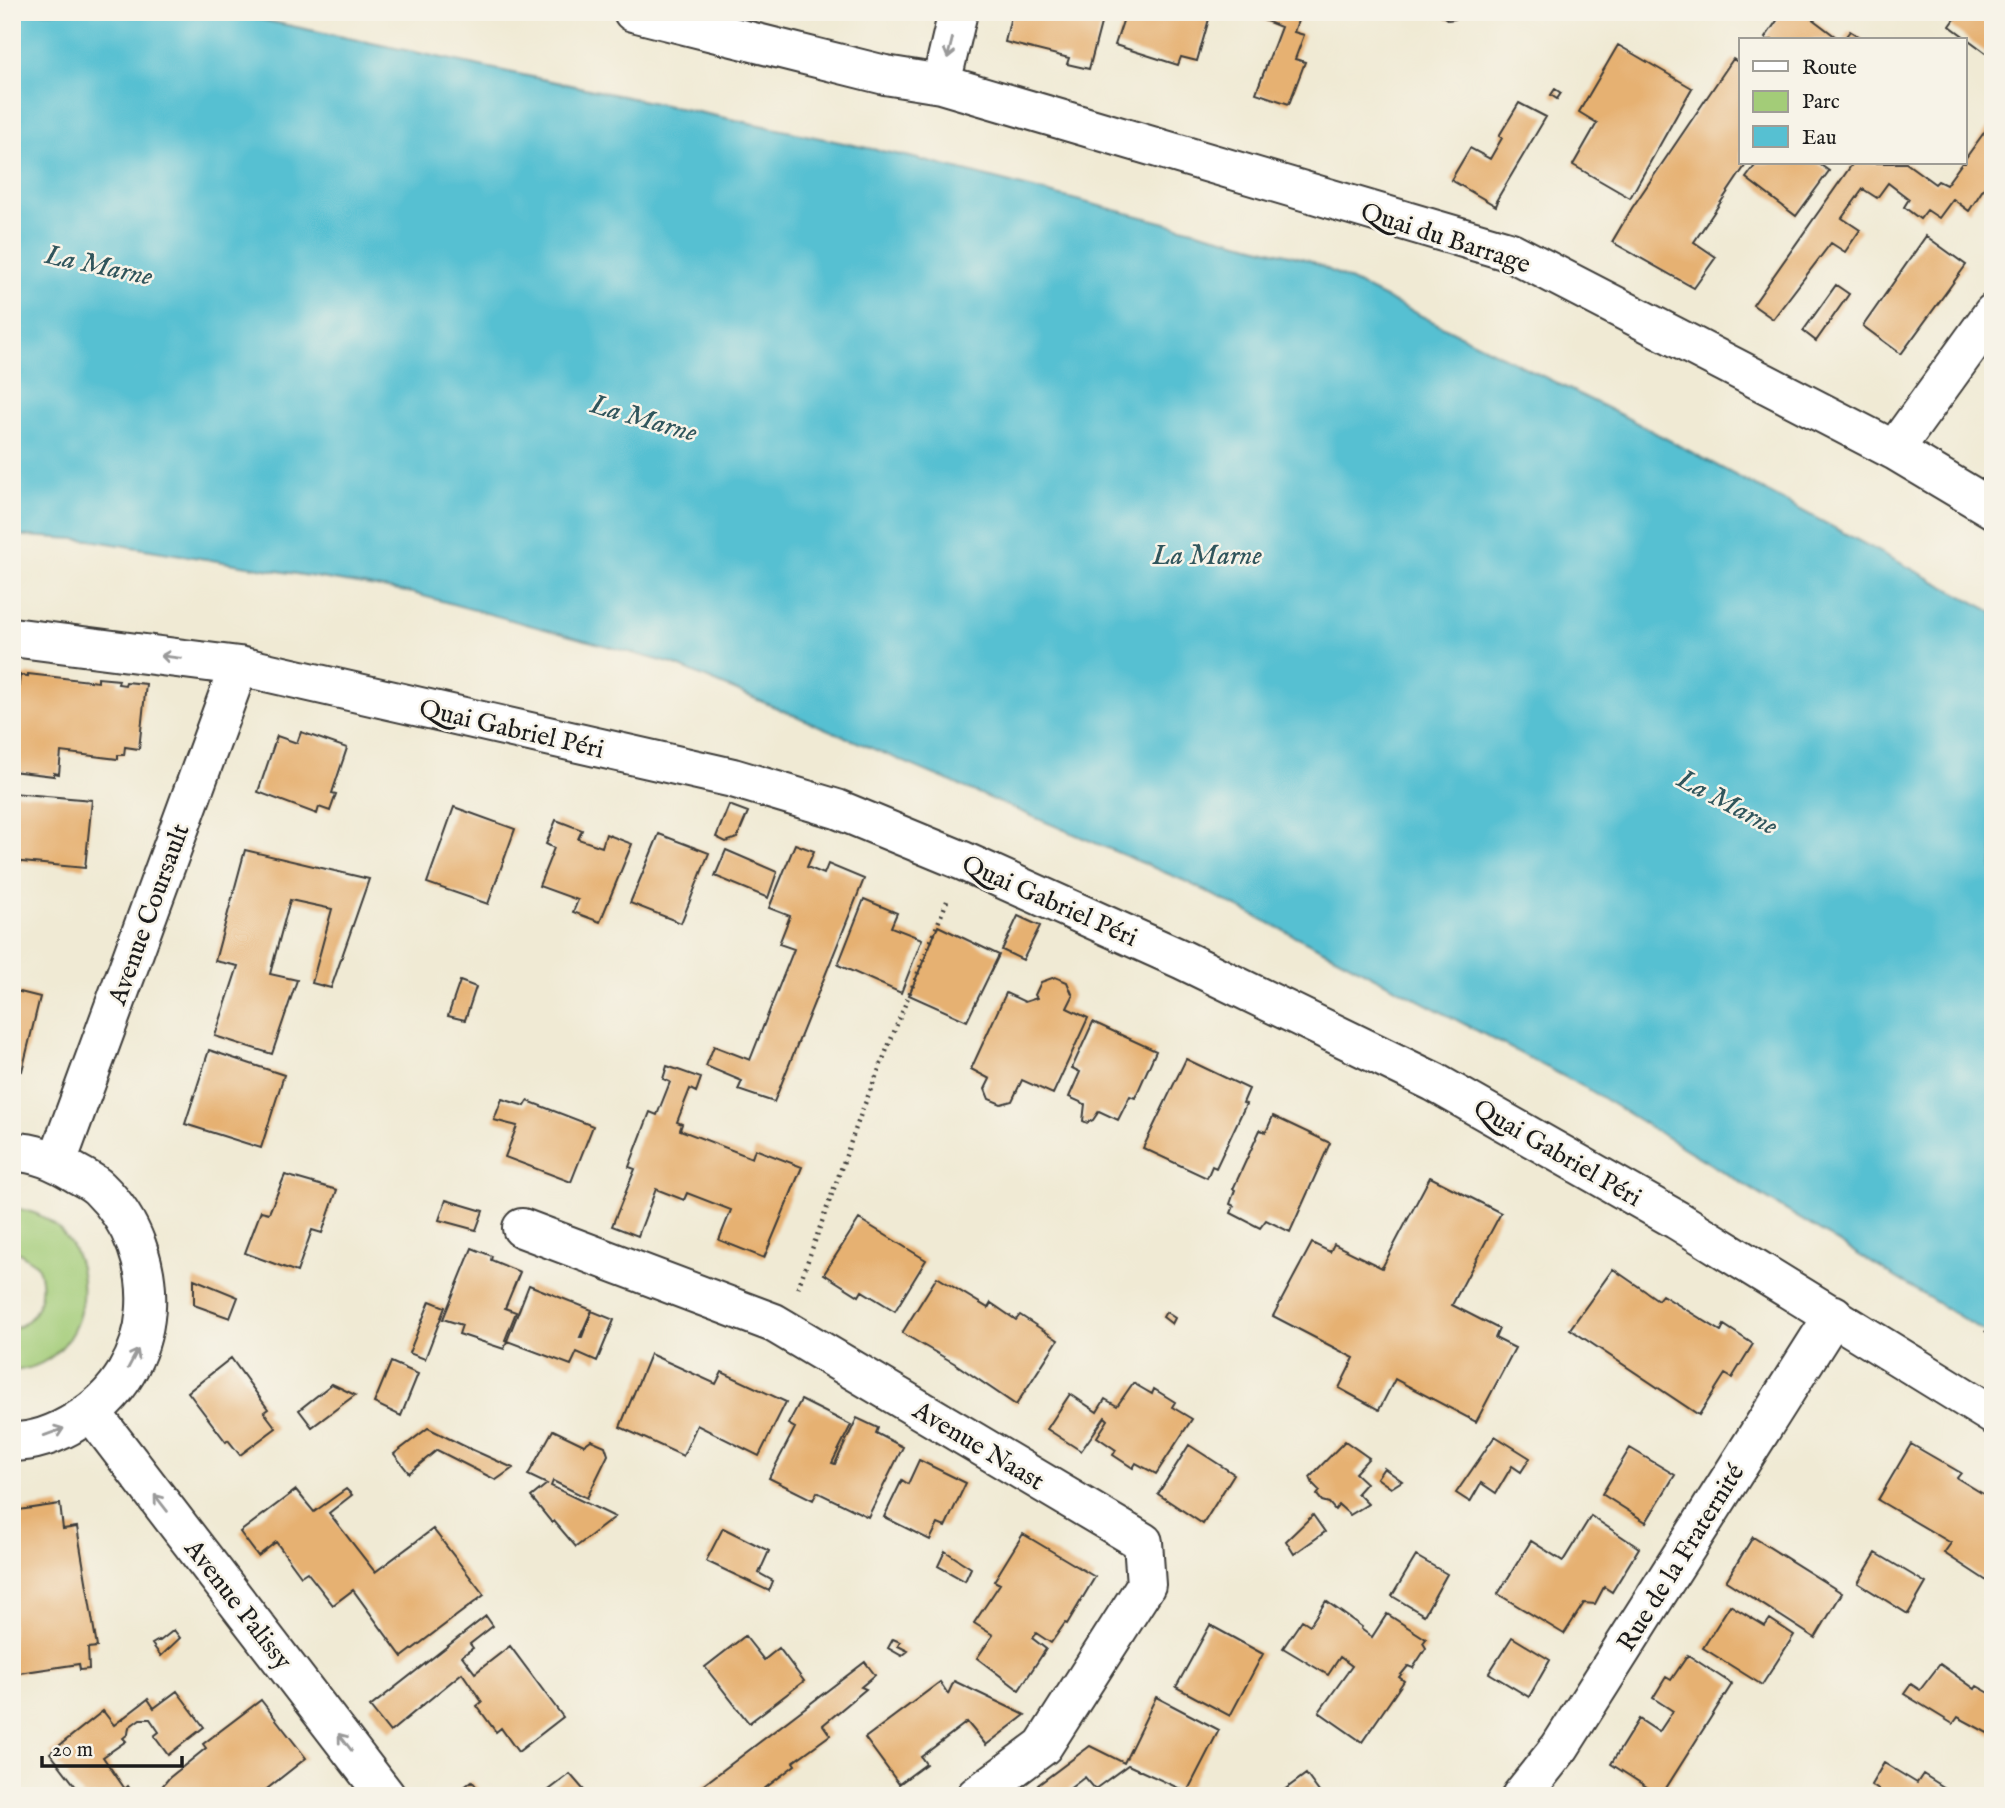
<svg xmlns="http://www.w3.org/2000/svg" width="2005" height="1808" font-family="'IM FELL English',serif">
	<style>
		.green { fill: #a3cc78; stroke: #60744a; stroke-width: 2 }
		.water { fill: #56c0d2; stroke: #396e77; stroke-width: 2 }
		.building { fill: #e6b172 }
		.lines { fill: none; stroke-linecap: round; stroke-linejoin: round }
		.minor-casing { stroke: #3c3b38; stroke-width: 42 }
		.path { stroke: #3c3b38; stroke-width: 4.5; stroke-dasharray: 2 5; stroke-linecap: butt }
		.minor { stroke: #fff; stroke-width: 38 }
		.oneway { stroke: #999 }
		.labels { text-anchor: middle; stroke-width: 5; stroke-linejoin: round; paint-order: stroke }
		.street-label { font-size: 26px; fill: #1c1c1c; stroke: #f7f3e8 }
		.water-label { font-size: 28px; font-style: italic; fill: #30555c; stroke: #f7f3e8 }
	</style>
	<rect width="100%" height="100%" fill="#f7f3e8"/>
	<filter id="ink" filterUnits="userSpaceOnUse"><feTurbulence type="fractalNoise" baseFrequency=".0143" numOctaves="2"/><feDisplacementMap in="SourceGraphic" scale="14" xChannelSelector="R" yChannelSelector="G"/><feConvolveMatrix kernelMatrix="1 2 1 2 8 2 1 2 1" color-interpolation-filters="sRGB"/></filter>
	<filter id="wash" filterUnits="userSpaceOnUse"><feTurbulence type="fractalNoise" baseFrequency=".00686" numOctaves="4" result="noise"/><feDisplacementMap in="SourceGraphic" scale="28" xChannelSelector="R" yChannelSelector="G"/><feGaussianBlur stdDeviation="1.57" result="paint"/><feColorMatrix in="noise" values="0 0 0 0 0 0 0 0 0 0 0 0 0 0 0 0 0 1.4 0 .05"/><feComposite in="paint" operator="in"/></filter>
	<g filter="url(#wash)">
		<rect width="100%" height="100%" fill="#f0ead4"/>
		<path class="green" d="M12,1208c95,9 93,156 0,163v-42c28,-8 35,-39 25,-64l-25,-17z"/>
		<path class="water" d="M12,12h213l685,145 399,103 320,159 364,193v725l-405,-248 -257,-135 -146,-73 -512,-217 -261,-71 -322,-53 -78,-5z"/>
		<g id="blocks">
			<path class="building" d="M1012,12h92l-15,57 -22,-5 2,-6 -64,-16z
				M1126,12h85l-14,49 -16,-4 -3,8 -63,-20z
				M1243,12h58l-7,20 10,3 -9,24 10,3 -16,42 -33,-11 25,-66z
				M1437,12h28l-10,7 -7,1z
				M1783,12h20l37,28h-73l-2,-2z
				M1960,12h33v46l-43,-32z
				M1850,31l14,9h-21z
				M1618,45l74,43 -62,110 -57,-33 24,-42 -18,-11z
				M1733,59l8,5v99h6l-53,79 22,15 -22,31 -82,-46 20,-34z
				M1555,89l6,4 -4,6 -6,-4z
				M1519,103l27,14 -50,84h2l-2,5 -45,-26 19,-32 20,11 12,-21 -3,-2z
				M1993,120v54l-24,37 -16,-12 -14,19 -12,-8 -7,9 -16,-12 5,-8 -21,-16 -11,15 -14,-9 -21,29 18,12 -15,22 -14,-9 -58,76 -20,-14 100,-142h53l29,21 3,-3 8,4 16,-22h3v-4z
				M1757,163h61l11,8 -33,45 -50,-38z
				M1926,236l40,29 -65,89 -38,-28z
				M1836,285l13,9 -33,47 -13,-10z
				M28,674l70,8v-4l21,2 -1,4 7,1 1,-3 20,2 -7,65 -14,-2 -1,8h-6v4l-57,-7 -2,22 -5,-1v3l-42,-5v-80l6,1 2,-17 8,1z
				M301,732l46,16 -15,45 4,1 -6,17 -11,-4 -2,7 -59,-22 19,-56 20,7z
				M12,793l80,7 -7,68 -73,-7z
				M729,805l19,7 -11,26 -11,4 -10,-5z
				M454,807l61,22 -27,75 -61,-21z
				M556,820l26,10 -4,9 24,8 4,-13 26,10 -32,78 -27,-10 5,-12 -39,-14 15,-38 -8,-4z
				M659,834l50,19 -28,70 -51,-20z
				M795,844l19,7 -7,16 17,7 4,-10 36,15 -90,223 -36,-12 4,-9 -36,-15 8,-20 36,14 24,-61 20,-50 -15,-5 11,-28 -21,-8z
				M245,850l124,29 -38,109 -19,-5 20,-74 -42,-9 -20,74 27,6 -25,74 -57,-18 23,-70 -23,-5z
				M726,850l51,22 -9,26 -53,-22z
				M12,879h5l-3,38h-2z
				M864,899l33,14 -6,14 31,12 -21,54 -63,-28z
				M1018,916l22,10 -17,34 -21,-10z
				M938,926l61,29 -32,66 -58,-26z
				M1055,977l12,5 6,14 -6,12 21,10 -35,76 -31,-14 -10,21 -11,3 -12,-5 -4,-10 5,-10 -19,-10 35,-76 19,9 12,-4 -2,-3 6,-13z
				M460,981l16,6 -11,33 -17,-4z
				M12,990l28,7 -18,74 -10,-3z
				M1093,1022l63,29 -21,47 -5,-2 -12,24 -19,-9 -6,9 -6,3 -4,-2 2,-17 -16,-7 11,-25 -8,-4z
				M209,1050l75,25 -23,73 -76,-24z
				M1186,1059l63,30 -6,14 3,1 -30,64 -4,-2 -5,12 -64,-30z
				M667,1066l34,12 -5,14 -6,-3 -13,33 5,2 -2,6 72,28 3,-9 47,18 -38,91 -45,-18 12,-30 -44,-17 -3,7 -28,-11 -18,47 -26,-10 23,-57 -6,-2 21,-55 7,3 13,-33 -7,-3z
				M502,1099l23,7 3,-5 65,25 -22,56 -66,-25 12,-31 -23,-6z
				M1273,1116l57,27 -40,89 -24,-12 -6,8 -29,-15 3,-7 -4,-2 5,-14 -2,-1 27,-59 6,2z
				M285,1175l52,15 -15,43 -10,-3 -15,42 -52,-19 16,-42 8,2z
				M1430,1177l71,36 -49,92 47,24 -4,9 20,10 -39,74 -81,-43 -16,31 -40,-22 15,-30 -81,-42 39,-73 18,9 4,-8 48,24z
				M446,1200l37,11 -7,19 -37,-10z
				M859,1219l67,41 -31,51 -33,-20 -3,5 -35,-22z
				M472,1248l20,8 -1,4 29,12 -15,36 11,4 -11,28 2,1 -3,8 -45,-15 3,-9 -19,-6z
				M1613,1269l45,31 4,-5 59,36 3,-6 29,19 -21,34 -7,-4 -26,41 -129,-86z
				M937,1277l51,31 3,-5 25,17 4,-5 38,25 -42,65 -62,-42 -52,-30z
				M194,1279l44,18 -8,21 -36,-13z
				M529,1285l63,25 -12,27h2l10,-26 22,9 -17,41 -20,-9 -6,13 -64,-24z
				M430,1301l15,6 -20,52 -16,-6z
				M1166,1312l9,6 -3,6 -9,-7z
				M650,1354l66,30 6,-12 64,30 -27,54 -62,-31 -14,31 -63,-29z
				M231,1358l37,51 -4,3 12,16 -36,27 -12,-15 -2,2 -38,-50z
				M391,1362l27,12 -17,42 -27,-13z
				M1133,1383l19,11 2,-5 21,13 -3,5 20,12 -36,55 -20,-11 -3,5 -20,-13 3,-5 -19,-13 11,-17 -3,-3 -24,34 -34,-22 23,-35 27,18 8,-13 12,7z
				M332,1384l23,11 -43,32 -13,-17z
				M801,1400l50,25 -19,38 3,1 22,-46 21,10 -2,5 27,14 -35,70 -51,-25 -4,8 -44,-22 26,-50 -7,-4z
				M428,1428l36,18 49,22 -17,12 -59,-30 -28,23 -15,-19z
				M553,1430l31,15 7,-5 14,6 3,9 -21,43 -34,-17 -2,5 64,31 -39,30 -22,-26 -2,2 -21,-26 16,-13 -19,-9z
				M1495,1436l35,22 -9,14 -9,-6 -16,27 -15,-10 -11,19 -14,-9z
				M1345,1441l24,17 -14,15 11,10 -9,10 11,11 -18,11 -11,-10 -4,5 -6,-7 -7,-2 -5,-6 3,-4 -7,-7 -3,-7z
				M1911,1444l50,29 -4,5 36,22v85l-49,-32 7,-10 -73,-43z
				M1189,1445l45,29 -31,50 -45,-30z
				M1630,1448l45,27 -29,47 -44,-28z
				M919,1460l47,23 -21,44 -7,-3 -8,16 -46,-23 18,-37 6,4z
				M1384,1468l18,13 -11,7 -14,-10z
				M346,1489l6,6 -23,18 46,59 58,-43 51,66 -82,62 -49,-67 -20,15 -26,-33 -6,4 -25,-34 -18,14 -18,-24 56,-42 18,22z
				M60,1504l3,25 14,-2 20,120 -9,1 1,21 -9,1 -1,-6 -67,10v-163z
				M1313,1515l12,17 -31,22 -8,-13z
				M1591,1516l48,32 -27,44 -8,-5 -9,17 -11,-1 -20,31 -66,-40 33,-53 32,20z
				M723,1528l46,23 -10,22 14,8 -4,10 -63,-30z
				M1023,1534l72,43 -28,47 -2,-1 -14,20 -15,-10 -4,5 14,11 -27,41 -42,-32 16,-23 -19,-12 26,-39 -6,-3z
				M1753,1537l89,56 -27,45 -89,-57z
				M945,1551l26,17 -6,13 -27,-15z
				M1876,1553l50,30 -18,31 -50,-31z
				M1416,1556l31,18 -23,41 -32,-19z
				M1326,1601l36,26 -1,2 11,8 15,-23 39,25 -3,4 3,5 -13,20 -5,-2 -9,11 5,4 -42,61 -43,-30 33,-46 -12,-9 -12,18 -45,-27 19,-28 8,5z
				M1730,1605l35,21 5,-7 24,16 -32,50 -59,-37z
				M486,1616l7,10 -23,18 3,4 -11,8 13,17 35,-27 53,71 -45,35 -17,-24 -5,4 -19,-26 5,-4 -20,-29 -72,59 -20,-25z
				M1210,1625l53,29 -33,62 -54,-29z
				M174,1630l6,8 -19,18 -9,-12 7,-4 1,1z
				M745,1636l19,24 15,-12 25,33 -55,42 -44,-56z
				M1512,1637l38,23 -21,37 -40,-24z
				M893,1639l7,3 -2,4 10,5 -6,5 -14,-8z
				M1688,1655l44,29 -71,112 -50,-32 28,-45 20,13 14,-21 -20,-13 13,-21 5,3z
				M865,1662l10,13 -14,12 5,2 -43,36 7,10 -37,27 2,3 -40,31h-66z
				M1940,1664l35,25 2,-3 16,9v41l-35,-19 -5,7 -49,-30 7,-10 9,6z
				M954,1681l71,34 -39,30 -19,-23 -46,35 5,7 -27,20 -34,-46 75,-56 8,12z
				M177,1691l27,36 -36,28 -14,-19 5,-4 -9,-13h-10l-11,8 -1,7 -5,4 3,3 -23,16 22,32 3,-3 7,10h-52l-33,-43 53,-42 11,14 34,-26 6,9z
				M1156,1697l63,33 -32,62 -59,-27 -33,24 -10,-12 -25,19h-13l-9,-11 52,-39 34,17z
				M261,1700l45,58 -48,38h-104l15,-18 37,-30 -3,-4z
				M1884,1763l33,20 6,-9 35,22h-70l-17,-11z
				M570,1774l19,22h-48z
				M1306,1774l16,22h-46z
				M472,1781l12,15h-31z"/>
		</g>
	</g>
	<g filter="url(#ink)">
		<use href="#blocks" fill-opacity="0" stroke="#3c3b38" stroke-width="2"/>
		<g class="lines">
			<g class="minor-casing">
				<path id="minor" d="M633,12l252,63 56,9 570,168 383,198 99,59
					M941,84l17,-72
					M1894,450l99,-137
					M12,637l227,29 494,112 104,31 126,52 220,99 251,122 243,138 316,195
					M12,1152c23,-1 46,10 65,22 7,4 16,8 22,14 69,67 63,183 -22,233 -19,12 -42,21 -65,21
					M57,1162l182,-496
					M522,1228l252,95 369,219 3,43 -103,161 -67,50
					M92,1413l294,383
					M1521,1796l39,-49 274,-432"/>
			</g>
			<path class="path" d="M798,1288l64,-177 85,-210
				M1986,1333l7,-11"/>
			<use href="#minor" class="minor"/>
		</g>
		<defs><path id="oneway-shaft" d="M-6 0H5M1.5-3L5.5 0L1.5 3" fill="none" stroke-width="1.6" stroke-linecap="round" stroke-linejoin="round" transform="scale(1.75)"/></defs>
		<g class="oneway">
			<use href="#oneway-shaft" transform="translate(950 48) rotate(104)"/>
			<use href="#oneway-shaft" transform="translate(171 657) rotate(-173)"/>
			<use href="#oneway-shaft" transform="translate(133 1359) rotate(-62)"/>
			<use href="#oneway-shaft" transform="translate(54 1432) rotate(-20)"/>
			<use href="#oneway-shaft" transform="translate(161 1503) rotate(-128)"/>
			<use href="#oneway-shaft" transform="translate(345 1742) rotate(-128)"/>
		</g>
	</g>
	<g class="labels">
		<g class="street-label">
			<text transform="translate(1446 237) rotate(18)" y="9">Quai du Barrage</text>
			<text transform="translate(512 728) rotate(13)" y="9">Quai Gabriel Péri</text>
			<text transform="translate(1050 900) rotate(24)" y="9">Quai Gabriel Péri</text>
			<text transform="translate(148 914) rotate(-70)" y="9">Avenue Coursault</text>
			<text transform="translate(1558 1152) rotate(30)" y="9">Quai Gabriel Péri</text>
			<text transform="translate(979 1445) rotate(31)" y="9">Avenue Naast</text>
			<text transform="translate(1680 1557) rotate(-58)" y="9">Rue de la Fraternité</text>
			<text transform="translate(239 1604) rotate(52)" y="9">Avenue Palissy</text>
		</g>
		<g class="water-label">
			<text transform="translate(99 264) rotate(12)" y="10">La Marne</text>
			<text transform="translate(644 417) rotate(16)" y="10">La Marne</text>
			<text x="1207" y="564">La Marne</text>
			<text transform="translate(1728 801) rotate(28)" y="10">La Marne</text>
		</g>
	</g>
	<rect width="2005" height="1808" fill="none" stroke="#f7f3e8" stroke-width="42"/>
	<rect x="1739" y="38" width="228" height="126" fill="#f7f3e8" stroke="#9f9d96" stroke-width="2"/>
	<rect x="1753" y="61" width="35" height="10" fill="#ffffff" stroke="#9f9d96" stroke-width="2"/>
	<text x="1802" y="74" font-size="21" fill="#1c1c1c">Route</text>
	<rect x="1753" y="91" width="35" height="21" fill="#a3cc78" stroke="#9f9d96" stroke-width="2"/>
	<text x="1802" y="108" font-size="21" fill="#1c1c1c">Parc</text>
	<rect x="1753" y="126" width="35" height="21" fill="#56c0d2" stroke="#9f9d96" stroke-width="2"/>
	<text x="1802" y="144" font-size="21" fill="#1c1c1c">Eau</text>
	<path d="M42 1756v10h140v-10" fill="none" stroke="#1c1c1c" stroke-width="3.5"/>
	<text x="52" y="1756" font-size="21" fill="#1c1c1c" stroke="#f7f3e8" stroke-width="5" paint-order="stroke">20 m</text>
</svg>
